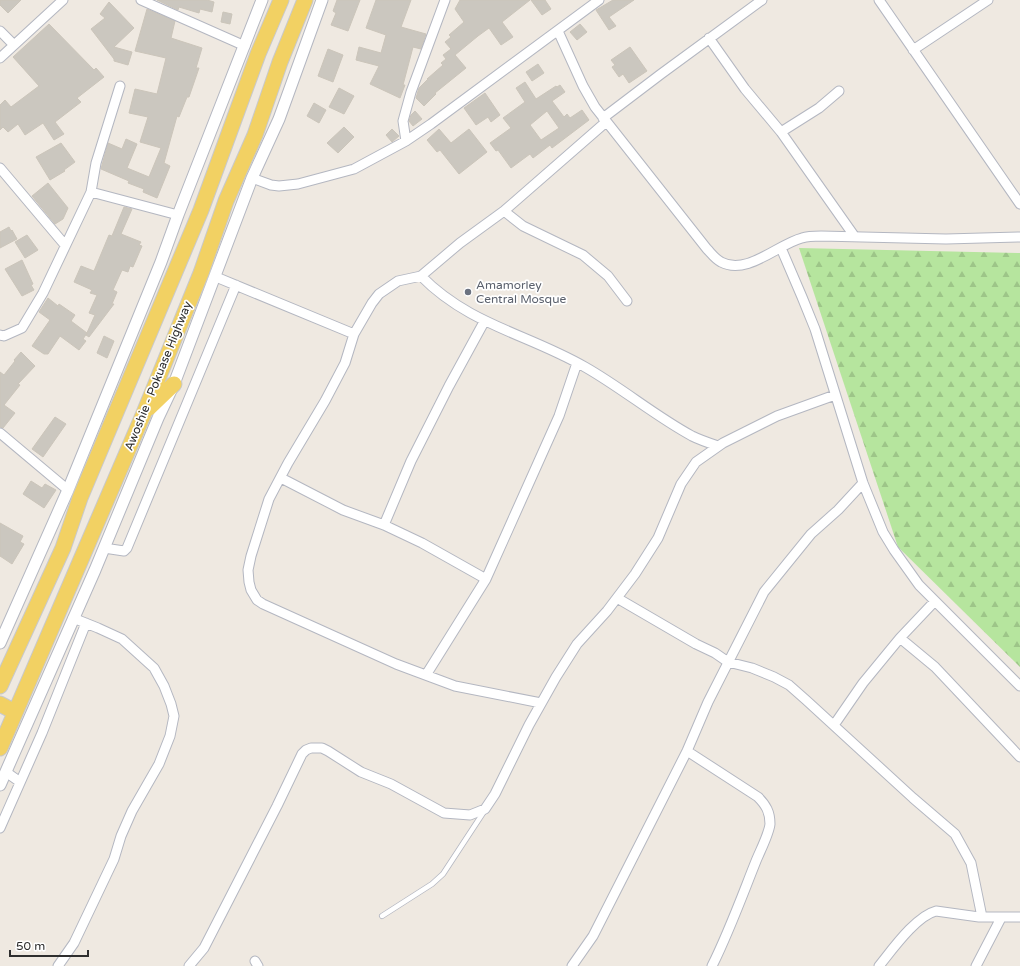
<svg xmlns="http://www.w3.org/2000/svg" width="1020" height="966" font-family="'Varela Round',sans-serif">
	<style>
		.forest { fill: url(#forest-firs) }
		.building { fill: #cbc7bf; stroke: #cbc5ba; fill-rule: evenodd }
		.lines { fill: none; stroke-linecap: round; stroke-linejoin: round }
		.service-casing { stroke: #b4b7c1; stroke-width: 6 }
		.minor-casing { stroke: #b4b7c1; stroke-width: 11 }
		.tertiary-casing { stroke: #b4b7c1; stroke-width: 13 }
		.primary-casing { stroke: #c9c9c9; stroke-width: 17 }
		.service { stroke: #fff; stroke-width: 4.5 }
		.minor { stroke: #fff; stroke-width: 9 }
		.tertiary { stroke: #fff; stroke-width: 11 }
		.primary { stroke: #f2d163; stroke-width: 15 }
		.worship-dot { fill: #6b7280; stroke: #fff; stroke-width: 1.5 }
		.labels { text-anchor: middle; stroke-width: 3.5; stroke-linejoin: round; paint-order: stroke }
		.worship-label { font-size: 12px; fill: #5b616d; stroke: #fff; text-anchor: start }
		.street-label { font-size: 12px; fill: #2e2e2e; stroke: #fff }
	</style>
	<defs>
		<pattern id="forest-firs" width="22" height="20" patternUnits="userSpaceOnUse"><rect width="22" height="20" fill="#b6e59e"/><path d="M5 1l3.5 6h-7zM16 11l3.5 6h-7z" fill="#9dc588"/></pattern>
	</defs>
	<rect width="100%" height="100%" fill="#efe9e1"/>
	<path class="forest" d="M799,248l221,5v414l-122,-120z"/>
	<path class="building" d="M0,0h21l-13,13 -8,-8z
		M157,0h50l7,2 -2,10 -12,-3 -1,4 -20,-6 -1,3z
		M337,0h23l-12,31 -17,-6 5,-12 -3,-2z
		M376,0h35l-10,27 25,7 -5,15 -8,-2 -10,38h2l-5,13 -30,-14 9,-18 -23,-6 3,-13 22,6 5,-18 -20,-7z
		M460,0h70l-28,22 11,15 -12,8 -12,-17 -11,8 -23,19 11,13 -31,25 1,1 -12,12 -8,-8 3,-10 9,-9h-1l16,-14 -2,-2 5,-4 -3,-4 8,-6 -6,-7 6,-5 -2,-2 15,-13 -9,-13z
		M531,0h14l6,9 -9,6z
		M613,0h21l-25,17 7,9 -7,4 -13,-20z
		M109,2l25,26 -20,19 18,5 -4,13 -14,-4v-2l-23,-30 14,-11 -5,-4z
		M147,9l28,12 -4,17 31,10 -6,20h3l-10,29h-2l-8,20 -2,-1 -13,47 6,3 -13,32 -14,-6 1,-3 -16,-6 1,-2 -28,-12 7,-26 14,6 4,-10 11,5 -10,24 22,9 12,-29 -21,-6 8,-25 -19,-4 6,-24 22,5 9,-36 -31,-7z
		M223,12l9,2 -2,10 -9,-2z
		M49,24l45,46 2,-2 8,9 -27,21 4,4 -26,20 9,12 -10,6 -11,-17 -18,12 -7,-11 -10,8 -5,-5 -3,3v-25l5,-5 6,7 28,-21 -26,-29z
		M580,24l7,8 -10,8 -7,-8z
		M630,47l17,24 -18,12 -6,-9 -4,3 -7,-10 3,-2 -4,-5z
		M328,49l15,6 -10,27 -15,-6z
		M538,64l6,9 -12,8 -6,-9z
		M525,82l11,17 20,-13 1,1 3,-2 5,7 -13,9 12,16 3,-3 3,4 12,-8 7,10 -37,28 -2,-3 -17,13 -3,-4 -19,14 -13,-18 -2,1 -6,-8 21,-15 -8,-10 22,-16 -9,-14zM547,111l12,17 -18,12 -11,-15z
		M339,88l15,8 -10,18 -15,-7z
		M485,93l15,22 -9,7 -3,-5 -12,8 -12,-17z
		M314,103l12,7 -7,13 -12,-7z
		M415,111l7,8 -9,7 -4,-5 2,-6z
		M344,127l10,10 -16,16 -11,-10z
		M392,129l7,7 -7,6 -6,-7z
		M439,129l12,14 18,-14 18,23 -28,22 -19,-24 -3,2 -10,-12z
		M61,143l14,19 -11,8 1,1 -15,9 -14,-23z
		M48,183l20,25 -5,11 -8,5 -23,-28z
		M124,207l8,2 -11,25 20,8 -2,3 3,1 -9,21 -3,-1 -2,6 -6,-2 -9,20 4,2 -5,12h2l-25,33 -3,-2 9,-20 -6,-2 8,-18 -7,-2 2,-3 -18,-8 7,-16 13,5 15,-36 3,1z
		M9,227l2,4 1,-1 5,9 -17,9v-16z
		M27,235l11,15 -13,8 -10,-16z
		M22,260l11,24 -2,1 3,5 -12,6 -17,-27z
		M48,298l10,8 1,-2 16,11 -4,6 16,12 -4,6 3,2 -7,9 -19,-14 -12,18h-4l-12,-8 18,-26 -11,-8z
		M104,336l10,5 -7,17 -10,-5z
		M21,352l14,14 -17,18 2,1 -16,20 11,8 -12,15 -3,-1v-55l4,3 11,-14 -1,-1z
		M55,417l11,7 -23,33 -11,-8z
		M31,481l11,7 3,-4 11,6 -12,18 -21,-14z
		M0,523l23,13 -3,6 4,2 -12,20 -12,-8z"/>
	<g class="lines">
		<g class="service-casing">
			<path id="service" d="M382,916l50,-32 11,-10 42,-64"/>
		</g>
		<g class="minor-casing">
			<path id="minor" d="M141,0l104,46
				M879,0l141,204
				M0,31l14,14
				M558,31l25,55 12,21 112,142c4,4 8,10 14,13 26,14 57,-18 81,-24 6,-2 13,-2 19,-2l125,3 74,-2
				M709,38l36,51 36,43 74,105
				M913,50l75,-50
				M0,58l63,-58
				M603,118l58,-44 101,-74
				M781,132l38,-24 20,-17
				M406,141l-3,-20 8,-29 34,-92
				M0,168l65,77
				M252,178l19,7 8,1 19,-2 56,-15 52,-28 25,-17 168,-124
				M91,192l87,23
				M504,211l19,15 60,29 25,21 19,25
				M781,248l21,49 13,32 48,154 20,49 11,18 25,35 101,101
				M421,276c48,49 107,58 164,91 37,21 70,49 107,69 8,4 17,7 26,10
				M216,277l138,57
				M0,335l4,1 18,-8 21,-35 48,-101 5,-29 24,-77
				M0,433l68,57
				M281,478l62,32 41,15 38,18 64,36
				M384,525l27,-64 38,-75 35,-64
				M104,548l20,3 3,-3 109,-263
				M617,598l79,46 19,9 13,9 24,6 22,9 15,8 17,15 107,98 42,36 16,29 11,54
				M900,638l35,29 85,90
				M426,675l60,-96 73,-163 18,-53
				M541,703l-86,-17 -59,-22 -133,-60 -6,-4 -6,-10 -2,-8 -1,-12 3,-14 18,-57 19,-36 37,-62 20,-38 9,-29 18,-31 7,-9 19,-13 23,-5 39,-33 44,-32 102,-89
				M834,725l29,-42 37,-45 35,-37
				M687,751l71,46c8,8 12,15 12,27 -1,10 -10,27 -14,37 -14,35 -27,71 -44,105
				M6,772l14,10
				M0,828l42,-95 44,-110
				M255,961l3,5
				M58,966l16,-23 40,-84 7,-23 11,-25 27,-47 11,-28 4,-20 -3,-12 -7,-18 -10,-18 -32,-29 -24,-11 -25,-10
				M189,966l15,-18 73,-142 25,-52 4,-4 5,-2h11l6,3 33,21 30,12 53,29 26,2 15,-6 10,-15 34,-69 27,-48 21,-33 30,-33 28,-37 23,-36 23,-54 15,-22 27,-19 54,-27 58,-21
				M572,966l21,-30 29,-57 65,-128 21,-49 56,-110 47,-58 27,-24 25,-27
				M879,966c13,-16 37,-50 57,-55l43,6h41
				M976,966l25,-48"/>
		</g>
		<g class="tertiary-casing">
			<path id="tertiary" d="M0,643l68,-153 93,-228 17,-47 84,-215
				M0,785l95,-215 63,-152 16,-34 78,-206 27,-59 43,-119"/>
		</g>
		<g class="primary-casing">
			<path id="primary" d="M149,408l25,-24
				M0,686l63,-138 17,-50 121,-288 57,-156 23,-54
				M0,704l15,8
				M0,748l144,-335 57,-140 25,-72 29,-66 25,-73 25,-62"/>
		</g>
		<use href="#service" class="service"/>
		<use href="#minor" class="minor"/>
		<use href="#tertiary" class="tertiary"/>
		<use href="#primary" class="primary"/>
	</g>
	<circle class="worship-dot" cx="468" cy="292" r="4"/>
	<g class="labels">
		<g class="worship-label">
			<text x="476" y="289">Amamorley<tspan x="476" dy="14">Central Mosque</tspan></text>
		</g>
		<g class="street-label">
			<text transform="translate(158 376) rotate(-68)" y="4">Awoshie - Pokuase Highway</text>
		</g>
	</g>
	<path d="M10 950v6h78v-6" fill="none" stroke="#2e2e2e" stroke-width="2"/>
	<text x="16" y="950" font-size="12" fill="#2e2e2e" stroke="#ffffff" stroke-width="3" paint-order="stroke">50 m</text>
</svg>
